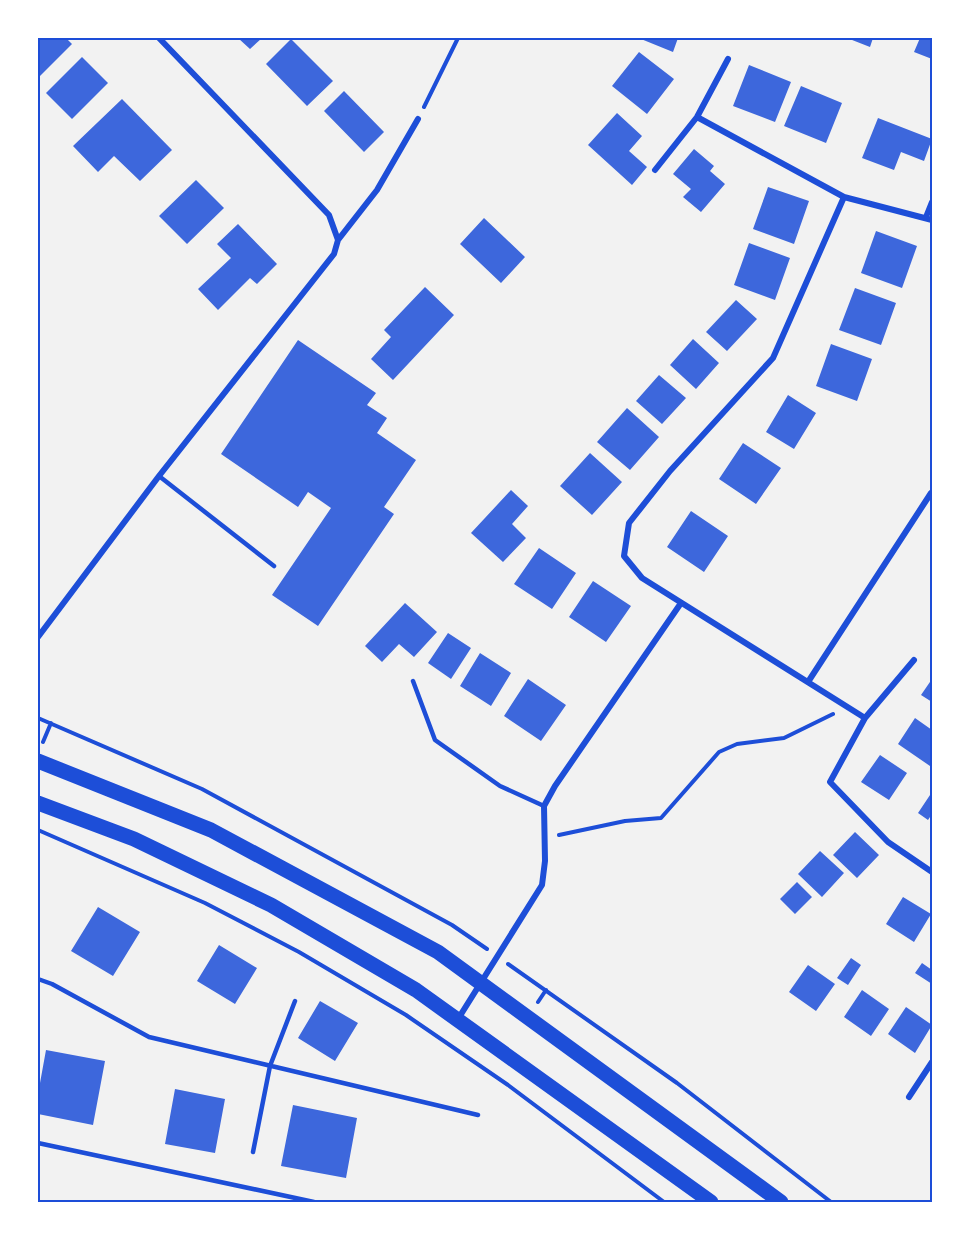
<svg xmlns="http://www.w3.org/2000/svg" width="970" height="1240" font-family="'Noto Sans',sans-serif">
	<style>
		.building { fill: #3d67dc }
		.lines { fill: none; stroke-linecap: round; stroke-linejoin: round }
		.path { stroke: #1d4ed8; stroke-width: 4 }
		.service { stroke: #1d4ed8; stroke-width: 4.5 }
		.minor { stroke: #1d4ed8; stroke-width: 6 }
		.primary { stroke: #1d4ed8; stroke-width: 15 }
		.neatline { fill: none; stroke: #1d4ed8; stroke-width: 2 }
	</style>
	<rect width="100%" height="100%" fill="#f2f2f2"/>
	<path class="building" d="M38,38h28l6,6 -34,34z
		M238,38h24l-12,11z
		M642,38h36l-5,14 -32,-13z
		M847,38h26l-3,9z
		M920,38h12v21l-18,-7z
		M291,39l42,42 -26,25 -41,-42z
		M639,52l35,27 -27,35 -35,-28z
		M82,57l26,26 -36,36 -26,-26z
		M749,65l42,17 -16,40 -42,-16z
		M801,86l41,17 -16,40 -42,-17z
		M344,91l40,41 -20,20 -40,-41z
		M122,99l50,51 -32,31 -26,-25 -16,16 -25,-26z
		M617,113l25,23 -13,15 18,16 -15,18 -44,-40z
		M878,118l54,21 -8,22 -23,-9 -7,18 -32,-12z
		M694,149l20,17 -4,5 15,13 -24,28 -18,-15 8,-8 -18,-15z
		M196,180l28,28 -37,36 -28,-28z
		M768,187l41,14 -15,43 -41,-15z
		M484,218l41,39 -24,26 -41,-39z
		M238,224l39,40 -20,20 -7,-6 -32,32 -20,-21 33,-31 -14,-14z
		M876,231l41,15 -15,42 -41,-15z
		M749,243l41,15 -15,42 -41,-15z
		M425,287l29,28 -61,65 -22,-21 20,-22 -7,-7z
		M855,288l41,15 -15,42 -42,-15z
		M736,300l21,19 -30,32 -21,-19z
		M693,339l26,24 -23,26 -26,-24z
		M298,340l78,53 -9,12 20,13 -10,15 39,27 -32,47 10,7 -76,112 -46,-31 59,-87 -23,-16 -10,15 -77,-53z
		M831,344l41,15 -15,42 -41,-15z
		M659,375l27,23 -24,26 -26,-23z
		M788,395l28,18 -22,36 -28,-17z
		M627,408l32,29 -29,33 -33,-28z
		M743,443l38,25 -25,36 -37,-25z
		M590,453l32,29 -30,33 -32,-29z
		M511,490l17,16 -16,18 14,14 -23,24 -32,-29z
		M691,511l37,25 -24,36 -37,-25z
		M539,548l37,25 -24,36 -38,-25z
		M593,581l38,25 -25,36 -37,-25z
		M405,603l32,29 -23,25 -15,-13 -17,18 -17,-16z
		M448,633l23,15 -20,31 -23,-16z
		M480,653l31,20 -20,33 -31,-20z
		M528,679l38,26 -25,36 -37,-25z
		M932,679v23l-11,-7z
		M915,718l17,12v32l-2,4 -32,-22z
		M880,755l27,18 -18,27 -28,-18z
		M932,792v22l-4,6 -10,-7z
		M855,832l24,23 -22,23 -24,-23z
		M820,851l24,22 -22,24 -24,-23z
		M797,882l15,15 -17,17 -15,-15z
		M903,897l28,17 -17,28 -28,-18z
		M98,907l42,25 -27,44 -42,-25z
		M219,945l38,23 -22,36 -38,-23z
		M851,958l10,7 -13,20 -11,-7z
		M922,963l10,7v14l-17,-11z
		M808,965l27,19 -19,27 -27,-19z
		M862,990l27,19 -18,27 -27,-19z
		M320,1001l38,22 -23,38 -37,-23z
		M906,1007l26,18 -17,28 -27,-19z
		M46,1050l59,11 -12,64 -55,-11v-20z
		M175,1089l50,10 -10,54 -50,-9z
		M293,1105l64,13 -11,60 -65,-12z"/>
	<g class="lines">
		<path class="path" d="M424,107l34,-69
			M38,718l164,71 250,136 35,24
			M43,742l8,-19
			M38,830l167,73 94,49 107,63 102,70 156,117
			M559,835l66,-14 36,-3 58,-66 18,-8 47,-6 49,-24
			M508,964l169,119 154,119
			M538,1002l8,-12"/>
		<path class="service" d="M159,476l115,90
			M413,681l22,59 65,46 44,20
			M38,979l14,5 97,53 329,78
			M38,1143l276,59
			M253,1152l17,-86 25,-65"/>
		<path class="minor" d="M159,38l170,177 9,25
			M697,117l147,80 88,23
			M655,170l42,-53 31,-58
			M844,197l-71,161 -103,113 -41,52 -5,33 18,22 223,140 -35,64 58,60 44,30
			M926,217l6,-15
			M38,637l121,-161 175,-222 4,-14 39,-50 41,-71
			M808,682l123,-189
			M865,718l49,-58
			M458,1019l84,-134 3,-24 -1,-55 11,-20 126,-183
			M909,1097l23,-35"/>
		<path class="primary" d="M38,761l173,69 227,122 343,250
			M38,803l96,36 137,66 145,85 295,212"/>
	</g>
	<rect width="970" height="1240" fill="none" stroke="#ffffff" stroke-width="78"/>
	<rect x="39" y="39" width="892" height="1162" class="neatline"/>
</svg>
